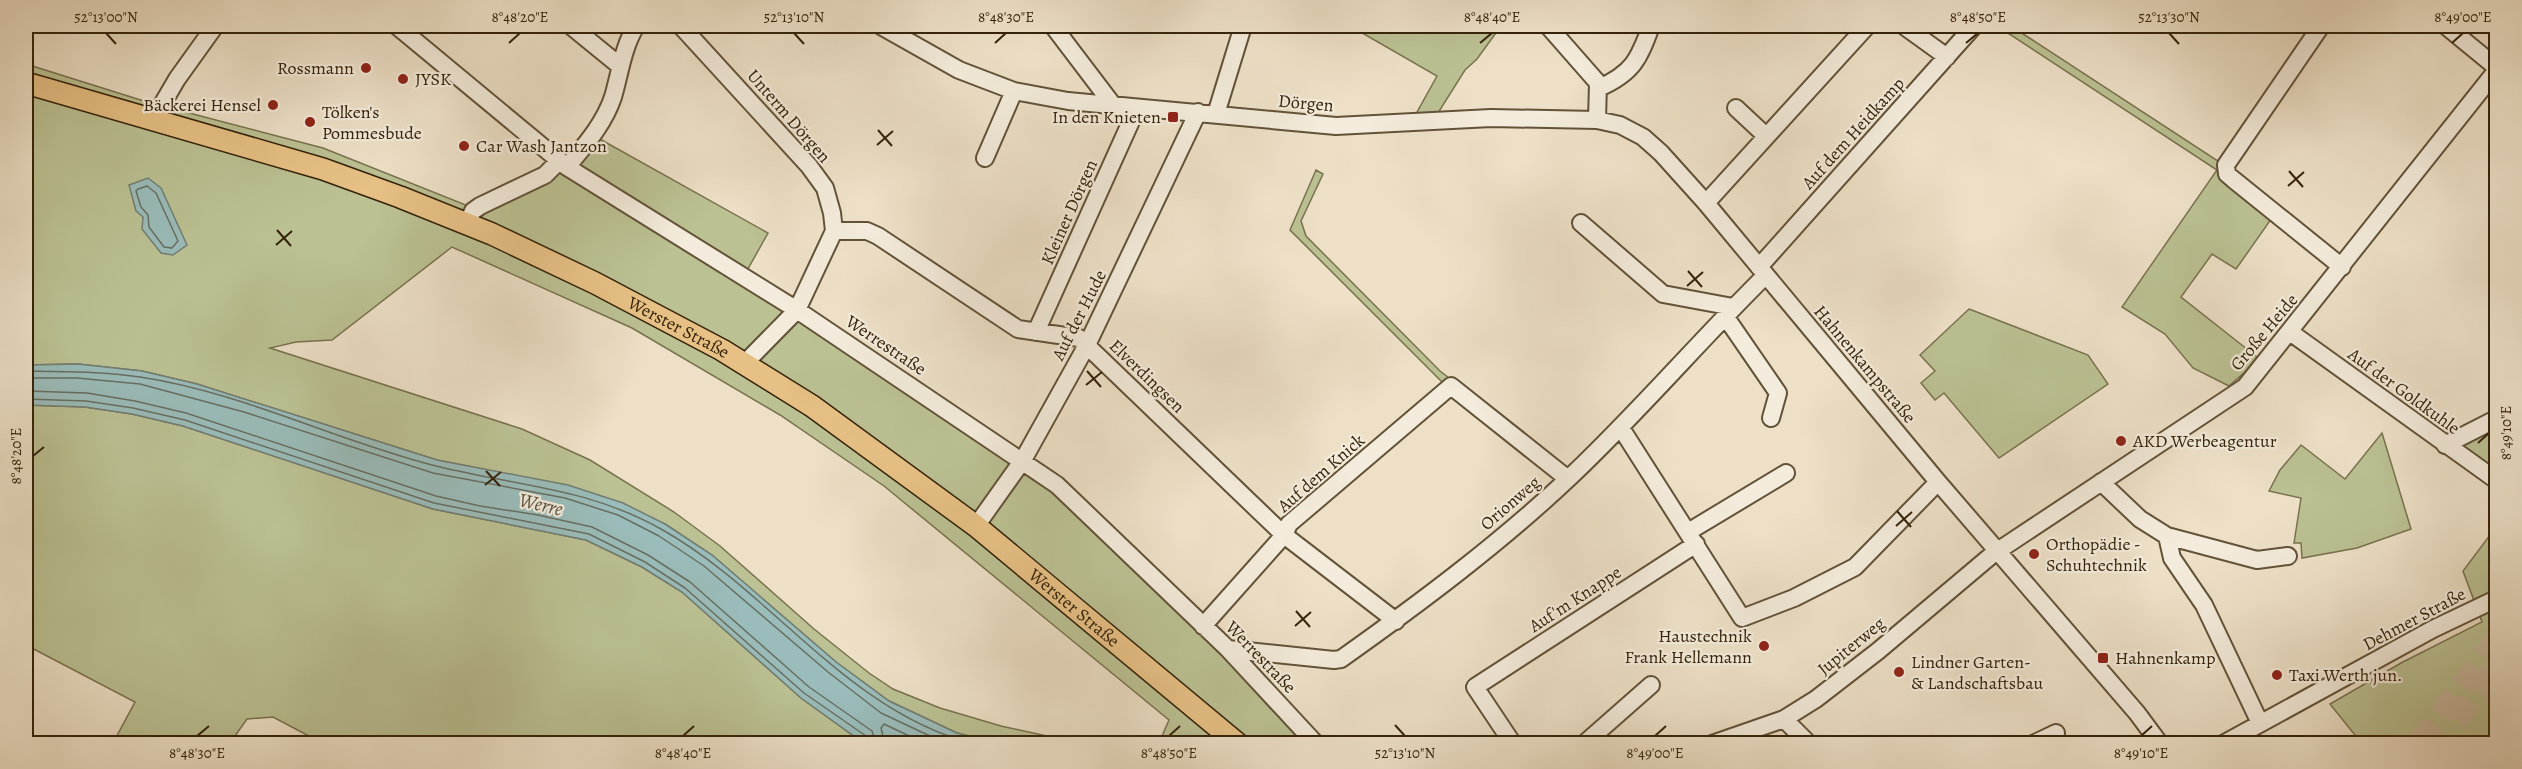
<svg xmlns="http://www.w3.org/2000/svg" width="2522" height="769" font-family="Alegreya,serif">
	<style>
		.green { fill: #bbc193; stroke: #78724e; stroke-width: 1.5 }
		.water { fill: #9abcba; stroke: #717e73; stroke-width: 1.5 }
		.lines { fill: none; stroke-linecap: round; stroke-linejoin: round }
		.shore { stroke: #676f62; stroke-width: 1.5 }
		.highway-tunnel { stroke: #c8baa1; stroke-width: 24; stroke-dasharray: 24 12; stroke-linecap: butt }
		.minor-casing { stroke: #625238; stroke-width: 20 }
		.major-casing { stroke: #342209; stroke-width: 24 }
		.minor { stroke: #f3ebdb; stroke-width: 16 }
		.major { stroke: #e6c084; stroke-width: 21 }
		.ticks { fill: none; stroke: #342209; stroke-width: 2 }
		.poi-dot { fill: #8f2418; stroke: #f3ebdb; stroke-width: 2 }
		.labels { text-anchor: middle; stroke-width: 4.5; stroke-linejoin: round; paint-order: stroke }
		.poi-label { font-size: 18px; fill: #342209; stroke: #f3ebdb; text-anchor: start }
		.street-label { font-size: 18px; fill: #342209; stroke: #f3ebdb }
		.water-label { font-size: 20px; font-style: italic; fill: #53503e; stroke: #f3ebdb }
		.neatline { fill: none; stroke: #342209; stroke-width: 2 }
		.ticks-label { font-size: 15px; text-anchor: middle; fill: #342209 }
	</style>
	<rect width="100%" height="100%" fill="#ede0c7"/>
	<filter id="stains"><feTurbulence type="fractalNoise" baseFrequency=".00333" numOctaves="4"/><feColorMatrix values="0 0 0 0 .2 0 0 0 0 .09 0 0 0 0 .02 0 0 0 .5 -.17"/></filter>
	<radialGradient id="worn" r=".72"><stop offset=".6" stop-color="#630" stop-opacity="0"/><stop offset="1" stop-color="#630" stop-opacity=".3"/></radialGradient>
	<path class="green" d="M1350,26h151l-24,33 -12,11 -27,43 -22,1 21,-38z
		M1997,26h14l210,137 -4,8 57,44 -38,54 -24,-15 -31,43 76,60 -12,15 -16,14 -36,-18 -28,-34 -43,-27 95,-137z
		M26,64l121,38 176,46 155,62 61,-25 22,-13 37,-34 170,95 -24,43 312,209 254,258h-151l10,-23 -285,-234 -104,-71 -148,-87 -180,-81 -120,93 -36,2 -26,6 252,81 68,31 84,52 46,34 94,83 55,44 24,16 47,19 61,18 78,17h-82l-40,-10 -68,-32 -53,-39 -124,-107 -47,-31 -168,-52 -60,-12 -240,-76 -55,-13 -64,-7 -52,1z
		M1316,170l7,4 -22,47 5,15 134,135 13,10 -6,6 -157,-157z
		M1969,309l119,46 20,29 -109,74 -55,-65 -9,7 -14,-17 14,-12 -15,-16z
		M26,405l59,2 47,7 51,12 250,83 153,31 56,27 40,25 119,106 57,41 11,4 -545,1 -51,-27 -26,2 -17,24h-117l22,-41 -109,-57z
		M2496,416v59l-50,-35z
		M2382,433l29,96 -54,19 -55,10 -1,-15h-7l7,-45 -32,-7 11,-21 21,-25 44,34z
		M2496,527v207l-7,9h-135l5,-3 -29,-36 71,-41 81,-41 -19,-51z"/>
	<path class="water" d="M148,178l13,10 26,57 -14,10 -12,-2 -19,-24 1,-12 -7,-6 -7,-26z
		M78,364l64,7 55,13 240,76 131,25 55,18 42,21 47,31 124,107 53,39 68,32 40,10 -128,1 -11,-5 -57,-41 -119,-106 -40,-25 -56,-27 -153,-31 -250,-83 -51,-12 -47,-7 -59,-2v-40z"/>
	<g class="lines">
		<path class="shore" d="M147,186l9,7 22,48 -6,7 -8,-1 -15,-20 -1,-12 -7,-8 -5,-16 2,-2z
			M26,371c38,1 76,0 114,6 101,15 197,64 296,89 80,20 150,21 225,63 111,62 184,181 312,215
			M26,378h51l63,6 104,28 189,61 132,25 53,17 41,21 45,30 124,106 53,41 66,31
			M26,391l61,2 48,8 51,12 250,83 44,10 58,9 54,12 56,28 42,27 119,105 63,44 4,13
			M26,399l60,2 47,7 52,12 249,83 155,31 56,28 40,26 119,105 62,43 3,8
			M885,744l-4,-16 3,-4 42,20"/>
		<path class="highway-tunnel" d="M2456,720l40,-52
			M2419,744l77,-103"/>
		<g class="minor-casing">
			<path id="minor" d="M397,26l170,141 230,143 260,175 171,164 88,95
				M571,26l49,40
				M681,26l128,140 16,22 7,25 2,18 -37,79 -52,53
				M881,26l78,44 55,21 54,10 268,25 155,-8 106,2 23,5 23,12 18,16 45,50 232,279 199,231 23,31
				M1053,26l60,79
				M1548,26l50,57 -1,37
				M1904,26l43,31
				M2321,26l-95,139 1,9 7,6 108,87
				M2446,26l50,41
				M1599,88c34,-15 40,-29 52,-62
				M1736,108l30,28
				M1216,114l27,-88
				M153,120l24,-41 38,-53
				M985,158l29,-67
				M567,167c18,-22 37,-43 46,-70 7,-24 10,-50 23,-71
				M1706,203l161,-177
				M1581,223l82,71 70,13
				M467,224l6,-13 7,-5 65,-31 14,-14
				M834,231h33l11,5 140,93 61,9 205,197 112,86
				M1759,267l215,-241
				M1725,316l53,77 -7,25
				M1036,332l101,-224
				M2290,332l206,148
				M1621,428l121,190 52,-20 61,-31 83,-85
				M2445,445l51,-26
				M2101,482l39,37 27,17 90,24 31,-4
				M976,526l47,-66 64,-115 111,-233
				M1688,532l98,-59
				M2167,536l5,22 32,47 56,118
				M1203,626l81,-91 5,-11 162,-138 117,93
				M1228,649l106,11 7,-1c79,-56 158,-115 228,-181 69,-65 130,-137 197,-203
				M1784,719l25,25
				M1513,744l-38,-57 221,-143
				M1584,744l67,-59
				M1712,744l72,-25 32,-20 62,-48 115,-97 252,-167 251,-316
				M2033,744l23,-11
				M2223,744l210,-115 63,-30"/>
		</g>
		<g class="major-casing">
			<g id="major">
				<path id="s1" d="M26,83l297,86 77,28 92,37 103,49 127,67 90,56 164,120 262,218"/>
			</g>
		</g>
		<use href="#minor" class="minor"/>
		<use href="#major" class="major"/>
	</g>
	<path class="ticks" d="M106,33l10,11M794,33l10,11M2169,33l10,11M509,43l11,-10M995,43l11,-10M1480,43l12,-10M1966,43l12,-10M2452,43l11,-10M878,130l14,16M877,145l16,-14M2289,171l14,16M2288,186l16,-14M277,230l14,16M276,245l16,-14M1688,271l14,16M1687,286l16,-14M1087,371l14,16M1086,385l16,-13M2478,443l11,-10M33,456l11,-9M486,471l14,15M485,485l16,-13M1897,511l14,16M1896,526l16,-14M1296,611l14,16M1295,626l16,-14M1395,725l10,11M197,736l12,-10M683,736l11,-10M1169,736l11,-10M1655,736l11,-10M2141,736l11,-10"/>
	<g class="poi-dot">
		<circle cx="366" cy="68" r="6"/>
		<circle cx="403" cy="79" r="6"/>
		<circle cx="273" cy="105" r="6"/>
		<rect x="1167" y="111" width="12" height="12" rx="3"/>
		<circle cx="310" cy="122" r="6"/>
		<circle cx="464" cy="146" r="6"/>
		<circle cx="2121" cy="441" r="6"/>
		<circle cx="2034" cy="554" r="6"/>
		<circle cx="1764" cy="646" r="6"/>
		<rect x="2097" y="652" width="12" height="12" rx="3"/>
		<circle cx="1899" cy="672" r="6"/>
		<circle cx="2277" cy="675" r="6"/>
	</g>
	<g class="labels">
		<g class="poi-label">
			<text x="354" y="74" text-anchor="end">Rossmann</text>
			<text x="415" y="85">JYSK</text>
			<text x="261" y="111" text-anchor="end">Bäckerei Hensel</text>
			<text x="322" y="118">Tölken's<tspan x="322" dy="21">Pommesbude</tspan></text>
			<text x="1161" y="123" text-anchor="end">In den Knieten</text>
			<text x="476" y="152">Car Wash Jantzon</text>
			<text x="2133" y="447">AKD Werbeagentur</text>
			<text x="2046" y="550">Orthopädie -<tspan x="2046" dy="21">Schuhtechnik</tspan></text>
			<text x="1752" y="642" text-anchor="end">Haustechnik<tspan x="1752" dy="21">Frank Hellemann</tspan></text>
			<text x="2115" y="664">Hahnenkamp</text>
			<text x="1911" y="668">Lindner Garten-<tspan x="1911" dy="21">&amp; Landschaftsbau</tspan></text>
			<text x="2289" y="681">Taxi Werth jun.</text>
		</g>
		<g class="street-label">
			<text transform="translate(1306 103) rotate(5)" y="6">Dörgen</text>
			<text transform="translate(789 116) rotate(49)" y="6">Unterm Dörgen</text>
			<text transform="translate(1853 133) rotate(-48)" y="6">Auf dem Heidkamp</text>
			<text transform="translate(1069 212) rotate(-66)" y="6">Kleiner Dörgen</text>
			<text transform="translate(1079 315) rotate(-63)" y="6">Auf der Hude</text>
			<text dy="6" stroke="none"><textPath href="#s1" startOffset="699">Werster Straße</textPath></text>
			<text transform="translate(2264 332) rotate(-50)" y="6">Große Heide</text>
			<text transform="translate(886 345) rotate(34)" y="6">Werrestraße</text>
			<text transform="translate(1865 364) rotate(50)" y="6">Hahnenkampstraße</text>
			<text transform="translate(1147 376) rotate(44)" y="6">Elverdingsen</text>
			<text transform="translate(2404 391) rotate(36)" y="6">Auf der Goldkuhle</text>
			<text transform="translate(1321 473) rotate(-41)" y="6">Auf dem Knick</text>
			<text transform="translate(1510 503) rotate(-41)" y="6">Orionweg</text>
			<text transform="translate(1575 599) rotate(-33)" y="6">Auf'm Knappe</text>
			<text dy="6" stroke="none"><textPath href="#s1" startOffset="1185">Werster Straße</textPath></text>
			<text transform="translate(2414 619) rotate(-28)" y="6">Dehmer Straße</text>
			<text transform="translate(1851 646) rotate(-39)" y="6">Jupiterweg</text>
			<text transform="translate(1261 657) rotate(46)" y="6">Werrestraße</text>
		</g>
		<g class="water-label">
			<text transform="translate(541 504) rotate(13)" y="7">Werre</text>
		</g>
	</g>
	<rect width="2522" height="769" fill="none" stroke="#ede0c7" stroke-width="66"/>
	<rect x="33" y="33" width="2456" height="703" class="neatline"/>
	<g class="ticks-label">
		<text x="106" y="22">52°13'00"N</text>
		<text x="520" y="22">8°48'20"E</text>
		<text x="794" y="22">52°13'10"N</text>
		<text x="1006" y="22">8°48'30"E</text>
		<text x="1492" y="22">8°48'40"E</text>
		<text x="1978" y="22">8°48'50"E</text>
		<text x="2169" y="22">52°13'30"N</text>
		<text x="2463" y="22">8°49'00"E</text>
		<text transform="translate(2506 433) rotate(-90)" y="5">8°49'10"E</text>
		<text transform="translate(16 456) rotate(-90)" y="5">8°48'20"E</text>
		<text x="197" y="758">8°48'30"E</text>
		<text x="683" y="758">8°48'40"E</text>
		<text x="1169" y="758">8°48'50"E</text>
		<text x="1405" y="758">52°13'10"N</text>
		<text x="1655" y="758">8°49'00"E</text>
		<text x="2141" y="758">8°49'10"E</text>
	</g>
	<rect width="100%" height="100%" filter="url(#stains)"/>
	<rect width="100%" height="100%" fill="url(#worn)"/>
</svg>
